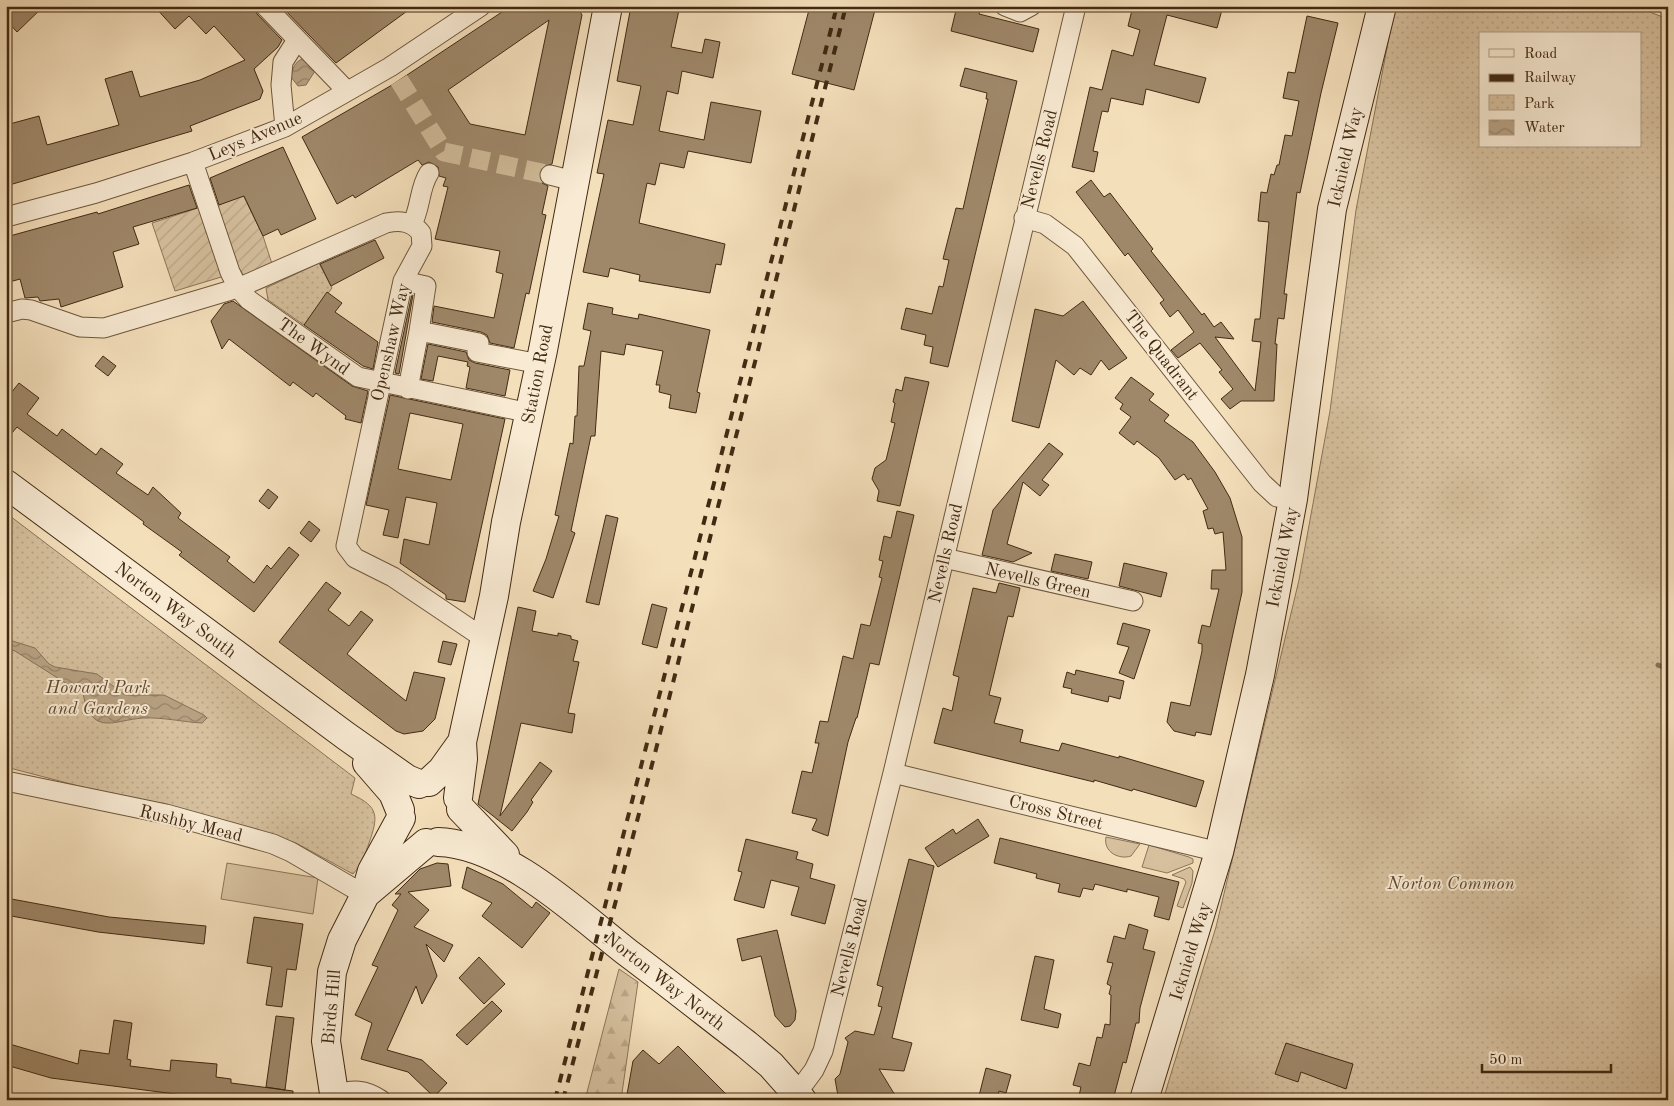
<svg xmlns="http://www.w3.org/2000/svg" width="1674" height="1106" font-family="'Old Standard TT',serif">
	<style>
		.grass { fill: #d6c09e; stroke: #8c7558 }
		.forest { fill: url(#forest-firs); stroke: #8c7558 }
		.park { fill: url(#park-dots); stroke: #8c7558; fill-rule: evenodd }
		.garden { fill: url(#garden-furrows); stroke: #8c7558 }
		.water { fill: url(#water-waves); stroke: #887155 }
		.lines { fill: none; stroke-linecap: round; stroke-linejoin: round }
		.stream { stroke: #887155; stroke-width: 5 }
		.building { fill: #9f886a; stroke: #422a12; fill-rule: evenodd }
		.street-tunnel { stroke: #d0bb99; stroke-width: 19; stroke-dasharray: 19 9; stroke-linecap: butt }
		.street-casing { stroke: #6e573c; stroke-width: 21 }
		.secondary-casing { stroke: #422a12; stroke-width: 30 }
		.street { stroke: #f8ead3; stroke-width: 19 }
		.secondary { stroke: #f8ead3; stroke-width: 28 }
		.rail { stroke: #422a12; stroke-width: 4; stroke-dasharray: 9 9; stroke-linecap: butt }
		.labels { text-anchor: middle; stroke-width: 4; stroke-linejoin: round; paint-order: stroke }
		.street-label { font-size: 18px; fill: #422a12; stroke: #f8ead3 }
		.park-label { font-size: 18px; font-style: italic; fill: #60482e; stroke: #f8ead3 }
	</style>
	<defs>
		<pattern id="forest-firs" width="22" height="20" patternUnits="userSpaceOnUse" patternTransform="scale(1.25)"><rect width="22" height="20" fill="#d6c09e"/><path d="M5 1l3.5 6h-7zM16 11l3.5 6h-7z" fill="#b9a587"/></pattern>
		<pattern id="park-dots" width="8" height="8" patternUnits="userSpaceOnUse" patternTransform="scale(1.25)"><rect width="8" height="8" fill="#d6c09e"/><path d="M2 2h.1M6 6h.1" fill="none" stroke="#b9a587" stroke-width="1.8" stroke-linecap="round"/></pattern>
		<pattern id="garden-furrows" width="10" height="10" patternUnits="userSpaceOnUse" patternTransform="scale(1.25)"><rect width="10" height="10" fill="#d6c09e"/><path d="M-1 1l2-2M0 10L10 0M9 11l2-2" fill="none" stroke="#b9a587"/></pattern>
		<pattern id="water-waves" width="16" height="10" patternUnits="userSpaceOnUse" patternTransform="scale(1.25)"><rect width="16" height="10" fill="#b7a182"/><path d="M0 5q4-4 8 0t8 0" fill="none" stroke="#968369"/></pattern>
	</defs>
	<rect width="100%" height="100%" fill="#f4dfbb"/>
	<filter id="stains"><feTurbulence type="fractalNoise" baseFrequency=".004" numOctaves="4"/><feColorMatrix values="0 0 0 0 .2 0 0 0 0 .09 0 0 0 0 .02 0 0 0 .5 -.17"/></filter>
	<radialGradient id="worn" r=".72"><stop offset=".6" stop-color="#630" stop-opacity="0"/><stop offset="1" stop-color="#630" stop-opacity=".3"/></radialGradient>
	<path class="grass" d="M1106,837l34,7 -9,12c-12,4 -28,-4 -25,-19z
		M1149,845l40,12 4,2v4l-26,10 -25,-6z
		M227,863l91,15 -5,36 -92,-15z
		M1190,867l3,4 -1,12 -9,25 -6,-2 9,-24 -2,-3 -12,-4z"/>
	<path class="forest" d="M619,969l19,13 -17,118h-36z"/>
	<path class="park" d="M1395,6h239l34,13v1081h-505l53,-173 83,-347 31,-169 26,-201zM1480,34h160v112h-160z
		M319,263l13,25 -28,37 -36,-25 -2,-12z
		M6,513l349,265 -4,16c29,13 27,23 18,49 -4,12 -8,22 -16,31l-57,-31 -290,-76z"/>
	<path class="garden" d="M243,195l20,41 10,31 -28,12 -4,-8 -66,20 -23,-68 49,-16 13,-1z"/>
	<path class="water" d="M304,58l11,13 -9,14 -8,1 -7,-9c2,-9 3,-15 13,-19z
		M6,639l29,9 14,16 6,3 42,7 28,21h39l40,20 3,3 -5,5c-19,-1 -40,-6 -59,-5 -29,2 -51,19 -60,-24l-68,-43 -9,-3z"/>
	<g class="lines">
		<path class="stream" d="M1658,665l10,4"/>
	</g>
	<path class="building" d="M6,6h38l-27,26 -11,-12z
		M154,6h100l3,8 25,26 -4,7 -24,22 9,22 -3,8 -70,27 2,5 -186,55v-61l33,-9 8,29 72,-20 -14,-46 27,-8 8,26 60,-17 45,-20 -31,-34 -8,8 -17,-18 -14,13z
		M281,6h133l-78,57z
		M511,6h66l5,9 -30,149 -10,3 -3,6 3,10 6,3 -6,28 4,1 -17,79 -3,-1 -12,55 -24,-5 -3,-8 -6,-3 -49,-10 2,-16 60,12 9,-44 -7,-2 4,-21 -65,-12 13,-52 -5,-1 3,-8 -7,-2 -1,-9 -9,-5 -7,3 -4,-5 -63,38 -2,-3 -16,9 -35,-67 90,-52zM549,20l-24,115 -55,-11 -22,-34z
		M631,6h42l-1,2 7,2 -8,37 31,6 3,-14 15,3 -7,36 -31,-7 -4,23 -11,-3 -8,40 45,9 7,-38 50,9 -10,52 -63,-12 -4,17 -24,-5 -5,22 -8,-2 -8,40 86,21 -4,21 -5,-1 -6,29 -71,-12 1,-6 -30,-7 -2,9 -25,-5 21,-98 -7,-1 11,-53 25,5 8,-39 -24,-5z
		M810,6h66l-22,84 -62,-16z
		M957,6h25l-3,8 60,15 -6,23 -82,-21z
		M1133,6h90l-6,22 -50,-13 -13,50 52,13 -7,25 -53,-14 -3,16 -32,-7 -3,14 -6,-1 -9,40 5,1 -4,20 -22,-5 18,-80 12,3 10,-40 21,6 7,-26 -12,-4z
		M1307,16l31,7 -17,70 -21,100 -3,-1 -13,102h3l-3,25 -6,-1 -3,26h2l-3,57h-33l-11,8 -9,-10 12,-10 -14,-17 3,-2 -22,-27 -22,15 -7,-8 23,-18 -16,-22 -8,7 -10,-14 4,-3 -36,-47 -3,3 -49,-64 15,-12 13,17 6,-4 43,56 -2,2 51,64 2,-2 10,14 7,-5 13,17 -19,-2 40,54 6,-49 -9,-1 3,-22h5l9,-97 -11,-1 3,-29 6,1 4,-19 3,1 3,-10h2l6,-30 7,1 7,-35 -16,-3 5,-26 7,1z
		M965,68l52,13 -69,286 -18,-4 3,-16 -9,-2 2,-10 -25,-6 5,-21 26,6 7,-28 4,1 6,-27 -6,-1 13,-51 7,1 25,-110h-2l1,-6 -27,-7z
		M283,147l33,72 -35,16 -3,-6 -15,7 -19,-40 -25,9 -9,-27z
		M189,185l8,23 -64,19 6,17 -26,8 10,35 -62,20 -2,-8 -19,2 -2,-4 -13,1 -5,-19 -14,4v-46l91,-25 1,2z
		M375,240l9,18 -53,28 -11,-22z
		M327,292l15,11 -7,9 43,30 -5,27 -10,-3 -59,-41z
		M412,294l1,1 -14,79 -4,-1z
		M233,301l119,85 16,5 -7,32 -16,-4 1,-3 -30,-23 -3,4 -20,-15 -3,4 -61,-47 -7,10 -11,-28 13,-17z
		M1083,301l44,57 -18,12 -8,-10 -10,15 -11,-7 -6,7 -18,-15 -17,68 -27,-7 23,-112 28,7z
		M588,303l25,5 -1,6 26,5 1,-5 71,16 -13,62 3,1 -4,20 -27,-5 2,-13 -12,-3 1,-7h-4l7,-34 -37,-7 -2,11 -23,-4 -6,85h-4l-20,95 4,2 -22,65 -20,-7 13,-32 13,-43 -4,-1 15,-72 3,1 2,-28h2l2,-50h5l7,-35 -8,-2z
		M428,344l38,8 3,8 6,3 35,7 -5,26 -39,-8 4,-21 -3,-1 1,-4 -30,-6 -5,25 -12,-2z
		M103,356l13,10 -8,10 -13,-10z
		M905,377l24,5 -29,124 -23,-5 2,-10 -7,-12 3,-11 11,-8 9,-37 -4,-1 4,-19 -2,-1 3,-13 6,2z
		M1131,377l23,17 -5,6 20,15 -5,6 29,21 22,30 15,26 12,39v55l-31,143 -15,-3 -1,4 -21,-5 -7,-9 4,-20 19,4 12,-55v-7l-4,-1 4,-18 8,2 9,-38h-8l1,-19h14l-3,-38 -8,2 -2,-6 -5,1 -5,-18 5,-2 -17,-31 -3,2 -4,-6 -9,6 -16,-22 -22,-17 -3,4 -15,-12 12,-16 -11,-8 3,-5 -8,-6z
		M19,383l20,15 -12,16 30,22 5,-7 34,26 5,-7 22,16 -7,9 32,22 5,-8 28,26 -3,5 52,39 -3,4 27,22 13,-18 4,4 18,-22 10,8 -45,57 -75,-57 3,-3 -39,-28 1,-2 -127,-95 -11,13v-41z
		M390,395l115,24 -40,183 -19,-3v-4l-46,-32 4,-24 25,6 8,-42 -31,-6 -8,41 -15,-3 6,-25 -23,-5zM410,413l53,11 -12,56 -53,-11z
		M1049,443l14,11 -21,26 7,5 -9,11 -17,-14 -16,62 25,9 -19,9 -31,-7 11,-45z
		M268,489l10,8 -9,12 -10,-8z
		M897,511l17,4 -35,150 -9,-2 -13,55h-1l-8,24 -20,94 -16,-6 5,-11 -25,-6 10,-42 10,2 7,-30h-4l5,-22 8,1 15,-66 10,3 8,-35 9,2 12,-48 -3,-1 4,-16 -4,-1 5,-24 7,2z
		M606,515l12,3 -19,87 -13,-3z
		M309,521l11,9 -9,12 -11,-9z
		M1055,554l37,8 -4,17 -37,-8z
		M1124,563l43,10 -6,24 -42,-11z
		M326,582l15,11 -13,17 21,16 12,-15 12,9 -26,34 59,47 8,-29 31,6 -10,41 -12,12 -19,3 -8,-3 -117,-89z
		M999,583l21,5 -7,29 -5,-1 -19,79 12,3 -7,25 29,7 -3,12 39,9 3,-8 57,15v-2l85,25 -8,26 -63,-18 -1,2 -38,-11v2l-160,-39 9,-35 9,3 7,-34 -6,-2 20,-87 23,5z
		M652,604l15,4 -10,40 -15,-4z
		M518,607l18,4 -4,20 26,5v-3l13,3v3l7,2 -5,20 6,1 -11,51 7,1 -3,19 -51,-10 -21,93 40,-54 12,9 -21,29 2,2 -6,10 -15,19 -34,-27z
		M1123,623l27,7 -16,49 -15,-6 10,-26 -12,-3z
		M443,641l14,3 -6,21 -13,-3z
		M1076,670l48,11 -4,18 -11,-3 -1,6 -37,-9 1,-4 -9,-2 4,-15 8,3z
		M978,819l11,17 -51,31 -13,-19 28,-19 3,5z
		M1000,838l179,44 -10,38 -15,-4 5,-19 -32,-8v3l-32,-8 -2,6 -10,-2 -3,9 -22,-5 2,-8 -24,-6 1,-4 -43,-11z
		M746,839l52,13 -2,7 17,5 -3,14 25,7 -10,39 -34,-9 8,-28 -28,-7 -7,28 -30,-8 8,-28 -4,-1z
		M909,859l25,7 -42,172 20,5 -8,28 -25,-2 19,31h-52l-2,-4h-6l-3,-17 5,-5 8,-32 -3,-4 10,-7 19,4 8,-28 -4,-1 5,-19 -6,-2z
		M437,863l11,1 3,22 -43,6 21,18 -15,17 39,18 -9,17 -18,-18 11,32 -15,28 -6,-18 -29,64 35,10 25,23 -13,14 -26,-25 -47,-13 11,-36 -17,-8 23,-48 -6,-2 26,-55 -6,-5 9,-11h-6l25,-25z
		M467,867l36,17 29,24 4,-6 14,11 -28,35 -40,-32 10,-13 -30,-15z
		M6,898l103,19 97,9 -2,18 -106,-12 -92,-17z
		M254,917l49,7 -7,46 -9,-1 -5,38 -16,-2 6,-38 -25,-4z
		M1129,924l19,6 -5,19 12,3 -15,56 -1,15h-3l-10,40 -3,-1 -10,38h-35l3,-13 -8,-2 6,-22 11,3 7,-29 5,1 3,-14 5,1 1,-30 -2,-1 2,-8 -4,-2 6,-21 -6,-1 7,-26 11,3z
		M777,930l19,81 -1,9 -5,6 -5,1 -10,-11 -14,-60 -19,5 -5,-22z
		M1035,956l19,4 -10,49 17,5 -3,14 -37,-8z
		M479,957l26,27 -21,20 -25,-26z
		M492,1001l10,10 -35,34 -11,-10z
		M276,1016l18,2 -9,72 -19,-3z
		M114,1020l18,3 -5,36 4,1 -1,6 40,5 1,-11 46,4 -1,13 15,2v4l62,8v9h-69l-41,-5 -132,-17 -45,-13v-22l72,21 2,-14 29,4z
		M1286,1043l67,21 -7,25 -45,-17 -3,10 -23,-8z
		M678,1046l54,54h-106l7,-39 10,-11 16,14z
		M986,1068l25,7 -5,18 -7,-2 -2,9h-19z"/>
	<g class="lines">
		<path class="street-tunnel" d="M399,80l45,72 106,23"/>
		<g class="street-casing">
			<path id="street" d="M265,6l82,85
				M1005,6l15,6 11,-6
				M285,127l-4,-42 2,-23 14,-22
				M193,162l37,110 8,16 11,12 109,77 172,36
				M550,175l24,6
				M6,217l90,-24 97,-31 92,-35 105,-60 91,-61
				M1024,218l21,6 30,22 187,237 15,14 16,2
				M412,224c9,-16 7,-36 17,-51
				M403,281l23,5 -7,45 60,12 -2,9 63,12
				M6,313l16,-4 9,1 49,17 24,1 134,-40 148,-65c14,-3 26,-2 35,10l1,13 -19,35 -57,265 9,12 38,19 92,62
				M408,389l11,-58
				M944,558l189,43
				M893,773l326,79
				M6,781l160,33 107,30 18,8 74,43
				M797,1093l17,-23 9,-19 70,-278 183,-767
				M334,1095c19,-6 31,-6 47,5"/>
		</g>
		<g class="secondary-casing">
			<path id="secondary" d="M6,484l340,252 61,43 12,5
				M367,763l26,30 7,17
				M429,782l13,-12 20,-28
				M458,798l5,-39 -1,-17 32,-146 12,-74 37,-172 65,-344
				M461,809l44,46
				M438,842c67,2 139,71 190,111 40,30 79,61 118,91l25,21 31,35
				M368,892l58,-49
				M335,1100l-9,-59 6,-69 10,-32 23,-45 7,-24 29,-53
				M1144,1100l75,-248 41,-177 33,-176 39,-290 50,-203"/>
		</g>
		<use href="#street" class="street"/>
		<use href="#secondary" class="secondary"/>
		<path class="rail" d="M555,1100l282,-1094
			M563,1100l91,-343 192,-751"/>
	</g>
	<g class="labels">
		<g class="street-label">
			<text transform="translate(255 136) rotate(-23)" y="6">Leys Avenue</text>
			<text transform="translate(1345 157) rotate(-77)" y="6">Icknield Way</text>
			<text transform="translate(1039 159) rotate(-76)" y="6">Nevells Road</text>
			<text transform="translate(390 342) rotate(-77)" y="6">Openshaw Way</text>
			<text transform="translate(314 346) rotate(36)" y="6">The Wynd</text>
			<text transform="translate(1162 355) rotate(52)" y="6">The Quadrant</text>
			<text transform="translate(537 374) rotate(-79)" y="6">Station Road</text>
			<text transform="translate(945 553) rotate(-77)" y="6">Nevells Road</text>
			<text transform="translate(1282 557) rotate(-79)" y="6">Icknield Way</text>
			<text transform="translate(1038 580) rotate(13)" y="6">Nevells Green</text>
			<text transform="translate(176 610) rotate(37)" y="6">Norton Way South</text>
			<text transform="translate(1056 812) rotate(14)" y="6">Cross Street</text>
			<text transform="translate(191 823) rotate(14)" y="6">Rushby Mead</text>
			<text transform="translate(849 947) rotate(-76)" y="6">Nevells Road</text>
			<text transform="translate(1190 951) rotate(-73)" y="6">Icknield Way</text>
			<text transform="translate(665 981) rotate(38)" y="6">Norton Way North</text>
			<text transform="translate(331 1007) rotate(-85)" y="6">Birds Hill</text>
		</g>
		<g class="park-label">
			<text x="98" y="693">Howard Park<tspan x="98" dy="21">and Gardens</tspan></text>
			<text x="1451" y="889">Norton Common</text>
		</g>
	</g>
	<rect width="1674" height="1106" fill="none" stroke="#f4dfbb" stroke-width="25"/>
	<rect x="8" y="8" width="1659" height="1091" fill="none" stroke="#422a12" stroke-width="2.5"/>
	<rect x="12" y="12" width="1649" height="1081" fill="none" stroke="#422a12"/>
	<rect x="1479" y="32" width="162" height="115" fill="#f8ead3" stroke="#af9d86"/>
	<rect x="1489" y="49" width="25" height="8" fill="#f8ead3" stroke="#af9d86"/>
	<text x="1524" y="58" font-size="15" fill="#422a12">Road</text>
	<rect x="1489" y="74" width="25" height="8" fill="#422a12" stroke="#af9d86"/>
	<text x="1524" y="82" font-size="15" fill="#422a12">Railway</text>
	<rect x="1489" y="95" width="25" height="15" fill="url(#park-dots)" stroke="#af9d86"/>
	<text x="1524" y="108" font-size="15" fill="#422a12">Park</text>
	<rect x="1489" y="120" width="25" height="15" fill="url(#water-waves)" stroke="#af9d86"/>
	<text x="1524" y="132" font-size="15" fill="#422a12">Water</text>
	<path d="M1482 1064v8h129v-8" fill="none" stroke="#422a12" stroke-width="2.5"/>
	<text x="1489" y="1064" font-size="15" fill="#422a12" stroke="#f8ead3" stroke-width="4" paint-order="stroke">50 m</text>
	<rect width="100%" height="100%" filter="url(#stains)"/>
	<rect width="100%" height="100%" fill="url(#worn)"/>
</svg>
